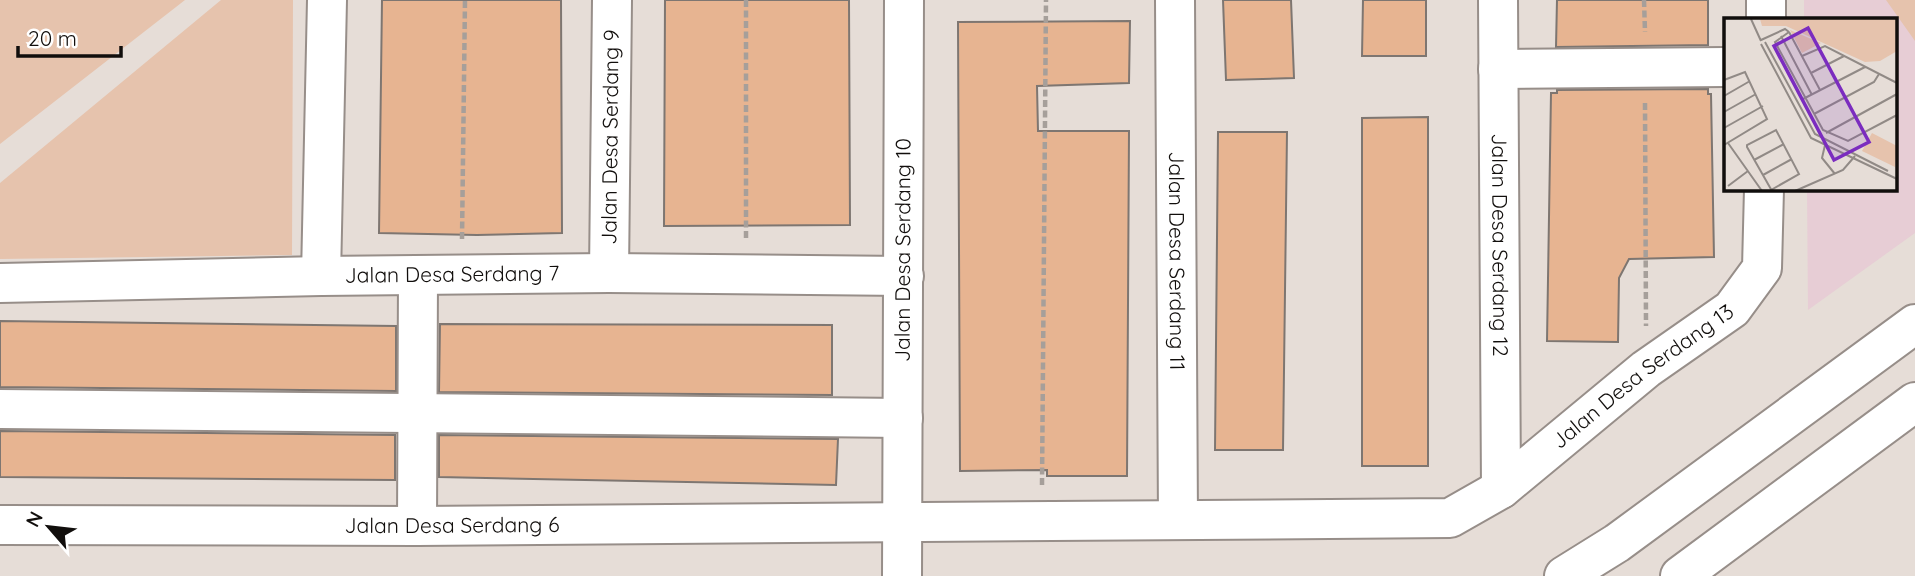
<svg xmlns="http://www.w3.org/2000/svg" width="1915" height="576" font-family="Quicksand,sans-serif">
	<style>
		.education { fill: #e7cdd5 }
		.green { fill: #e6c3ad }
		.building { fill: #e7b491; stroke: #7e7671; stroke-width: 2 }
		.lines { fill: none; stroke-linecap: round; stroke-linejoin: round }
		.minor-casing { stroke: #978e89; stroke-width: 42 }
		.path { stroke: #a69f9a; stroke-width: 4.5; stroke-dasharray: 7 3.5; stroke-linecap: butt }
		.minor { stroke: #fff; stroke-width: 38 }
		.labels { text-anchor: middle; stroke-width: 5; stroke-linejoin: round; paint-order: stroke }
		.street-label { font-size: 21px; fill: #110e0c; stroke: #fff }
		.inset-road { fill: none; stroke: #918a86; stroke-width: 2 }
		.view { fill: #7b2cbf; fill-opacity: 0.15; stroke: #7b2cbf; stroke-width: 3.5 }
		.inset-edge { fill: none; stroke: #110e0c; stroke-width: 3.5 }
	</style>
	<rect width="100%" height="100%" fill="#e6ddd7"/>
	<path class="education" d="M1804,0h111v233l-107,77 -1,-121h89v-170h-92z"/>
	<path class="green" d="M0,0h185l-185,144z
		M221,0h72l-1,255 -292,4v-76z
		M1886,0h29v41z"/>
	<path class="building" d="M382,0h179l1,233 -85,2 -98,-2z
		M665,0h184l1,225 -186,1z
		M1223,0h68l3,78 -68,2z
		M1363,0h63v56h-64z
		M1557,0h151v45l-152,2z
		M1130,21l-1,62 -92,3 1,45h91l-2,345h-80v-6l-87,1 -2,-449z
		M1708,89v5h3l3,163 -85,2 -10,19 -1,64 -71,-1 4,-248h6v-3z
		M1428,117v349h-66v-348z
		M1218,132h69l-4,318h-68z
		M0,321l396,5v65l-396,-4z
		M440,324l392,1v70l-393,-3z
		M0,431l395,4v45l-395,-3z
		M439,435l399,4 -2,46 -397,-8z"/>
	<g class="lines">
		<g class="minor-casing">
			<g id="minor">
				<path id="s1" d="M1175,0l3,520"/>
				<path id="s2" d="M1498,0l3,489"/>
				<path d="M1766,0v19"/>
				<path d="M1498,69l228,-2"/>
				<path id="s3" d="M609,273l3,-273"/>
				<path d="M321,276l6,-276"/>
				<path id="s4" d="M0,283l321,-7 288,-3 295,3"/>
				<path d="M0,409l903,9"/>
				<path id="s5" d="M0,525l417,1 1033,-8 51,-29 145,-120 86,-60 30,-41 2,-79"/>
				<path d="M417,526l1,-251"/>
				<path id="s6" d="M902,576l2,-576"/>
				<path d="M1564,576l53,-33 298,-219"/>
				<path d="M1680,576l235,-174"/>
			</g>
		</g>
		<path class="path" d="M746,0v239
			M1644,0l1,32
			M1645,103l1,223
			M462,239l3,-239
			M1042,485l4,-485"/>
		<use href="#minor" class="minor"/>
	</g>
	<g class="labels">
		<g class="street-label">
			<text dy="7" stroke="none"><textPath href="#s3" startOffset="136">Jalan Desa Serdang 9</textPath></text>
			<text dy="7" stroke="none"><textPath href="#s2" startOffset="245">Jalan Desa Serdang 12</textPath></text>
			<text dy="7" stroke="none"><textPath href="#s6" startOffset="326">Jalan Desa Serdang 10</textPath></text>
			<text dy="7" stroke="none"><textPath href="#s1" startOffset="261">Jalan Desa Serdang 11</textPath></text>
			<text dy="7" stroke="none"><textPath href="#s4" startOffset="452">Jalan Desa Serdang 7</textPath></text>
			<text dy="7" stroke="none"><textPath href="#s5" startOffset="1690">Jalan Desa Serdang 13</textPath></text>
			<text dy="7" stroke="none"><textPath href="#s5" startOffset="452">Jalan Desa Serdang 6</textPath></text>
		</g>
	</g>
	<g transform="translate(1724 18)">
		<rect width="173" height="173" fill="#e6ddd7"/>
		<path d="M36,1h137v32l-17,10 -15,1 -79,-36h-24zM66,12l31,13 -19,10zM148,115l25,13 -2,21 -33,-16z" fill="#e6c3ad"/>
		<path class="inset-road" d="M27,1l10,22M65,14l-14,10 48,88 25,11 49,-26M65,14l31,58M57,18l31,59M37,22l24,-11 4,3M41,24l50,92 73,37M37,26l50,94 86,41M78,38l23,-10 72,37M87,55l33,-17M0,62l21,-8 22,47 -43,26M0,78l26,-15M79,81l62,-32M0,94l32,-18M90,96l60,-32 5,-8M0,110l39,-22M102,115l71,-39M4,125l34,48M101,127l-3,13 13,16M30,142l30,-16M39,157l29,-16M4,168l20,-15M47,172l28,-16 -23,-44 -29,15v2l25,44M71,173l48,-21 12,-14"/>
		<path class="view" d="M84,10l61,114 -35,18 -60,-114z"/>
		<rect width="173" height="173" class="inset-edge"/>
	</g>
	<g transform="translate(49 527) rotate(298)" stroke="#ffffff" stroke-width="5" paint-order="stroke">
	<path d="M0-5L12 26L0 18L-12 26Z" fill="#110e0c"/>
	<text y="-10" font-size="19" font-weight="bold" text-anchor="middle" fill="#110e0c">N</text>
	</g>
	<path d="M18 46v10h103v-10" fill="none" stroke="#110e0c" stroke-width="3.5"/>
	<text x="28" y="46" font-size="21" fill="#110e0c" stroke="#ffffff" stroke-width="5" paint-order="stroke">20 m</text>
</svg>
